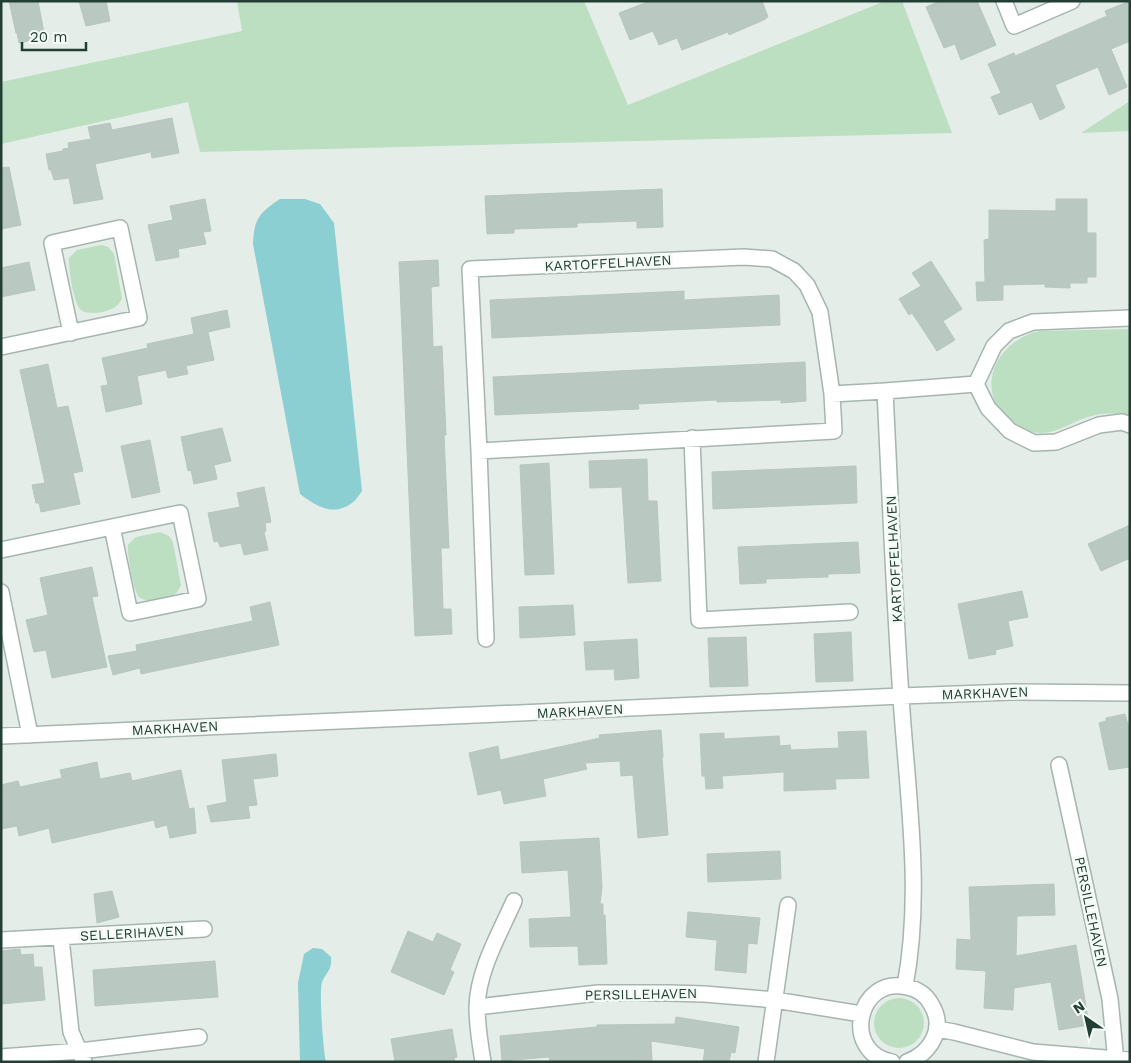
<svg xmlns="http://www.w3.org/2000/svg" width="1131" height="1063" font-family="'Work Sans',sans-serif">
	<style>
		.green { fill: #bcdfc2 }
		.water { fill: #8bcfd3 }
		.building { fill: #b9c8c1; stroke: #b6c7be }
		.lines { fill: none; stroke-linecap: round; stroke-linejoin: round }
		.minor-casing { stroke: #a6b5af; stroke-width: 18 }
		.minor { stroke: #fff; stroke-width: 15 }
		.labels { text-anchor: middle; stroke-width: 5; stroke-linejoin: round; paint-order: stroke }
		.street-label { font-size: 14px; fill: #233f35; stroke: #f4faf6 }
	</style>
	<rect width="100%" height="100%" fill="#e4ede8"/>
	<path class="green" d="M237,1h347l44,104 257,-104h17l50,132 -752,19 -12,-50 -187,42v-62l241,-51z
		M1130,101v30l-49,2z
		M101,245l7,2 6,7 8,44c-2,4 -3,7 -7,9 -7,5 -26,9 -34,3 -7,-5 -13,-43 -12,-52l8,-8z
		M1130,329v87c-15,-3 -27,-4 -42,1 -22,7 -35,21 -61,14 -11,-3 -20,-11 -27,-20 -23,-34 4,-73 40,-80z
		M160,532l9,4 4,6 8,43c-2,4 -3,7 -7,10 -7,4 -26,8 -34,3 -7,-6 -13,-44 -12,-53l8,-8z
		M874 1023a25 25 0 1 1 50 0a25 25 0 1 1-50 0Z"/>
	<path class="water" d="M280,199h25l15,5 14,19 28,268c-3,4 -6,9 -10,12 -19,14 -36,3 -52,-9l-47,-250c1,-25 6,-31 27,-45z
		M313,948l9,1 9,8c1,14 -4,14 -9,25 -3,11 1,67 4,80h-26l-2,-79 6,-29z"/>
	<path class="building" d="M9,1h29l7,37 -26,5 -2,-10h-1z
		M79,1h27l4,20 -24,5z
		M650,1h112l6,16 -3,1 1,1 -37,16 -1,-3 -46,18 -5,-12 -18,7 -6,-14 -23,9 -11,-27z
		M940,1h37l19,44 -35,15 -6,-16 -11,4 -18,-41z
		M1130,1v40l-19,8 16,38 -18,8 -11,-28 -43,18 10,23 -25,12 -8,-18 -33,13 -8,-18 10,-4 -13,-29 26,-11 1,3 92,-40 -2,-5z
		M172,118l7,35 -27,5 -1,-6 -56,12 8,35 -29,5 -5,-26 -15,2 -3,-10h-2l-3,-16 17,-3v-2l6,-1 -1,-5 23,-4 -3,-12 22,-4 2,7z
		M9,167l12,58 -20,4v-61z
		M662,189l1,38 -26,1v-7l-60,2v4l-63,2v4l-27,1 -2,-38z
		M205,199l6,32 -8,1 3,12 -28,5 1,8 -23,4 -8,-36 25,-5 -3,-14z
		M1056,199h31v34h9v44h-9v6h-17v5l-25,-1v-3l-42,1v15l-26,1 -1,-19h9l-1,-42 5,-1v-29l67,1z
		M438,260l1,26 -8,1 2,60 9,-1 4,89h-2l5,113h-8l2,61h8l1,25 -37,2 -16,-374z
		M931,261l31,48 -19,12 12,19 -18,11 -25,-38 -3,2 -10,-16 22,-13 -9,-13z
		M29,262l6,28 -34,7v-29z
		M684,291v9l95,-5 1,30 -288,13 -2,-38z
		M227,310l3,17 -22,5 6,28 -28,6 2,8 -20,4 -2,-8 -29,6 5,28 -36,8 -5,-26 7,-1 -6,-27 46,-10 -1,-4 47,-10 -3,-16z
		M805,362l1,39 -25,2v-3l-64,2v-2l-79,4 1,5 -144,6 -2,-38z
		M48,364l9,44 11,-2 15,65 -10,2 7,31 -39,8 -2,-9h-3l-4,-18 13,-2 -25,-113z
		M222,428l9,33 -17,4 3,14 -23,5 -3,-14 -3,1 -7,-34z
		M150,440l10,52 -28,6 -11,-52z
		M647,459l1,42h9l4,80 -33,2 -6,-96 -32,1 -1,-27z
		M549,463l5,111 -29,1 -5,-110z
		M856,466l1,37 -144,6 -1,-37z
		M264,487l7,35 -6,1 1,8 -2,1 4,18 -24,5 -3,-12 -21,4 -2,-6 -4,1 -6,-29 32,-6 -3,-14z
		M1130,525v33l-29,13 -13,-27z
		M858,542l2,31 -32,1v3l-62,2v4l-26,1 -2,-37z
		M92,567l6,29 -6,1 15,70 -55,11 -6,-28 -12,2 -8,-32 22,-5 -8,-37z
		M1022,591l6,26 -20,4 5,25 -18,4 1,4 -27,5 -11,-55z
		M270,602l9,43 -138,29 -1,-6 -27,7 -5,-19 29,-5 -1,-6 117,-24 -3,-14z
		M573,605l2,30 -55,3 -1,-31z
		M851,632l2,49 -37,1 -2,-48z
		M746,637l2,49 -38,1 -2,-49z
		M637,639l2,39 -24,2 -1,-11 -28,1 -2,-28z
		M1125,714l5,18v35l-21,3 -10,-47 7,-2v-3z
		M661,730l2,27h-1l6,78 -30,3 -5,-63 -12,1 -1,-15 -35,2 2,6 -44,10 3,17 -42,8 -3,-14 -23,5 -9,-42 29,-7 2,14 100,-22 -1,-3z
		M866,731l3,47 -34,1 1,10 -52,2v-19l-62,4 1,12 -17,1 -1,-13h-3l-2,-42 24,-1v6l55,-3 1,10 10,-1 1,5 48,-2 -1,-16z
		M276,754l2,22 -25,3 4,26 -9,1 2,12 -39,4 -4,-16 20,-4 -5,-42z
		M97,762l3,17 30,-6 2,8 49,-11 8,39 5,-1 2,25 -26,5 -3,-13 -11,3 -2,-8 -102,23 -3,-15 -30,8 -2,-10 -16,3v-44l17,-4 2,6 42,-9 -2,-8z
		M599,838l3,49 -2,17h3v11h2l2,49 -28,1 -1,-19 -48,1 -1,-28 42,-2 -3,-47 -46,3 -2,-31z
		M780,851l1,28 -73,3 -1,-28z
		M1054,884l1,31 -38,1 -1,40 60,-11 13,80 -30,5 -8,-48 -37,6 -1,22 -29,-2 2,-37 -30,-2 1,-30 14,1 -2,-53z
		M112,891l7,26 -22,6 -3,-29z
		M688,912l72,6 -3,26 -9,-1 -2,30 -31,-3 2,-30 -31,-3z
		M408,931l25,11 4,-9 24,11 -11,26 4,2 -10,23 -53,-23z
		M20,949l1,6 12,-1 1,13h8l3,33 -44,4v-53z
		M215,961l3,36 -123,9 -2,-36z
		M676,1017l63,10 -4,26 -4,-1 -2,10h-26l2,-13 -54,-8 1,19 -102,2 -1,-5 -47,4 -2,-25 97,-9v-2l78,-1z
		M452,1029l5,28 -3,1 1,4h-60l-4,-23z"/>
	<g class="lines">
		<g class="minor-casing">
			<path id="minor" d="M1004,1l10,25 58,-25
				M1,347l138,-29 -19,-90 -68,15 19,90
				M976,384l18,-38 15,-15 24,-9 97,-4
				M976,384l12,24 22,23 24,12 22,-1 43,-17 23,-3 8,3
				M885,391c5,102 9,204 16,306 6,96 22,194 4,289
				M692,438l7,182 151,-8
				M479,451l355,-20 -2,-37
				M1,550l179,-37 18,86 -68,14 -18,-86
				M1,592l29,143
				M486,639l-7,-188 -9,-182 274,-12 28,2 22,12 13,14 13,27 12,82 53,-3 91,-7
				M1,736l900,-40 111,-4 118,1
				M1059,765l51,234 6,63
				M61,938l10,94 13,30
				M1,940l203,-11
				M477,1007l121,-14h71l35,1 71,6 86,14
				M937,1029l17,3 79,20 97,8
				M1,1057l79,-6 119,-14
				M483,1062c-3,-18 -6,-36 -6,-55 1,-37 22,-72 37,-106
				M766,1062l22,-157
				M892,1062c-51,-9 -35,-87 15,-75 10,2 19,8 24,17 15,24 0,49 -24,58"/>
		</g>
		<use href="#minor" class="minor"/>
	</g>
	<g class="labels">
		<g class="street-label">
			<text transform="translate(608 263) rotate(-3)" y="5">KARTOFFELHAVEN</text>
			<text transform="translate(894 559) rotate(-93)" y="5">KARTOFFELHAVEN</text>
			<text transform="translate(985 693) rotate(-2)" y="5">MARKHAVEN</text>
			<text transform="translate(580 711) rotate(-3)" y="5">MARKHAVEN</text>
			<text transform="translate(175 728) rotate(-3)" y="5">MARKHAVEN</text>
			<text transform="translate(1091 912) rotate(78)" y="5">PERSILLEHAVEN</text>
			<text transform="translate(132 933) rotate(-3)" y="5">SELLERIHAVEN</text>
			<text transform="translate(641 994) rotate(-1)" y="5">PERSILLEHAVEN</text>
		</g>
	</g>
	<rect width="1131" height="1063" fill="none" stroke="#233f35" stroke-width="5"/>
	<g transform="translate(1086 1018) rotate(326)" stroke="#f4faf6" stroke-width="4" paint-order="stroke">
	<path d="M0-4L9 19L0 12L-9 19Z" fill="#233f35"/>
	<text y="-8" font-size="14" font-weight="bold" text-anchor="middle" fill="#233f35">N</text>
	</g>
	<path d="M22 42v8h64v-8" fill="none" stroke="#233f35" stroke-width="2.5"/>
	<text x="30" y="42" font-size="15" fill="#233f35" stroke="#f4faf6" stroke-width="4" paint-order="stroke">20 m</text>
</svg>
